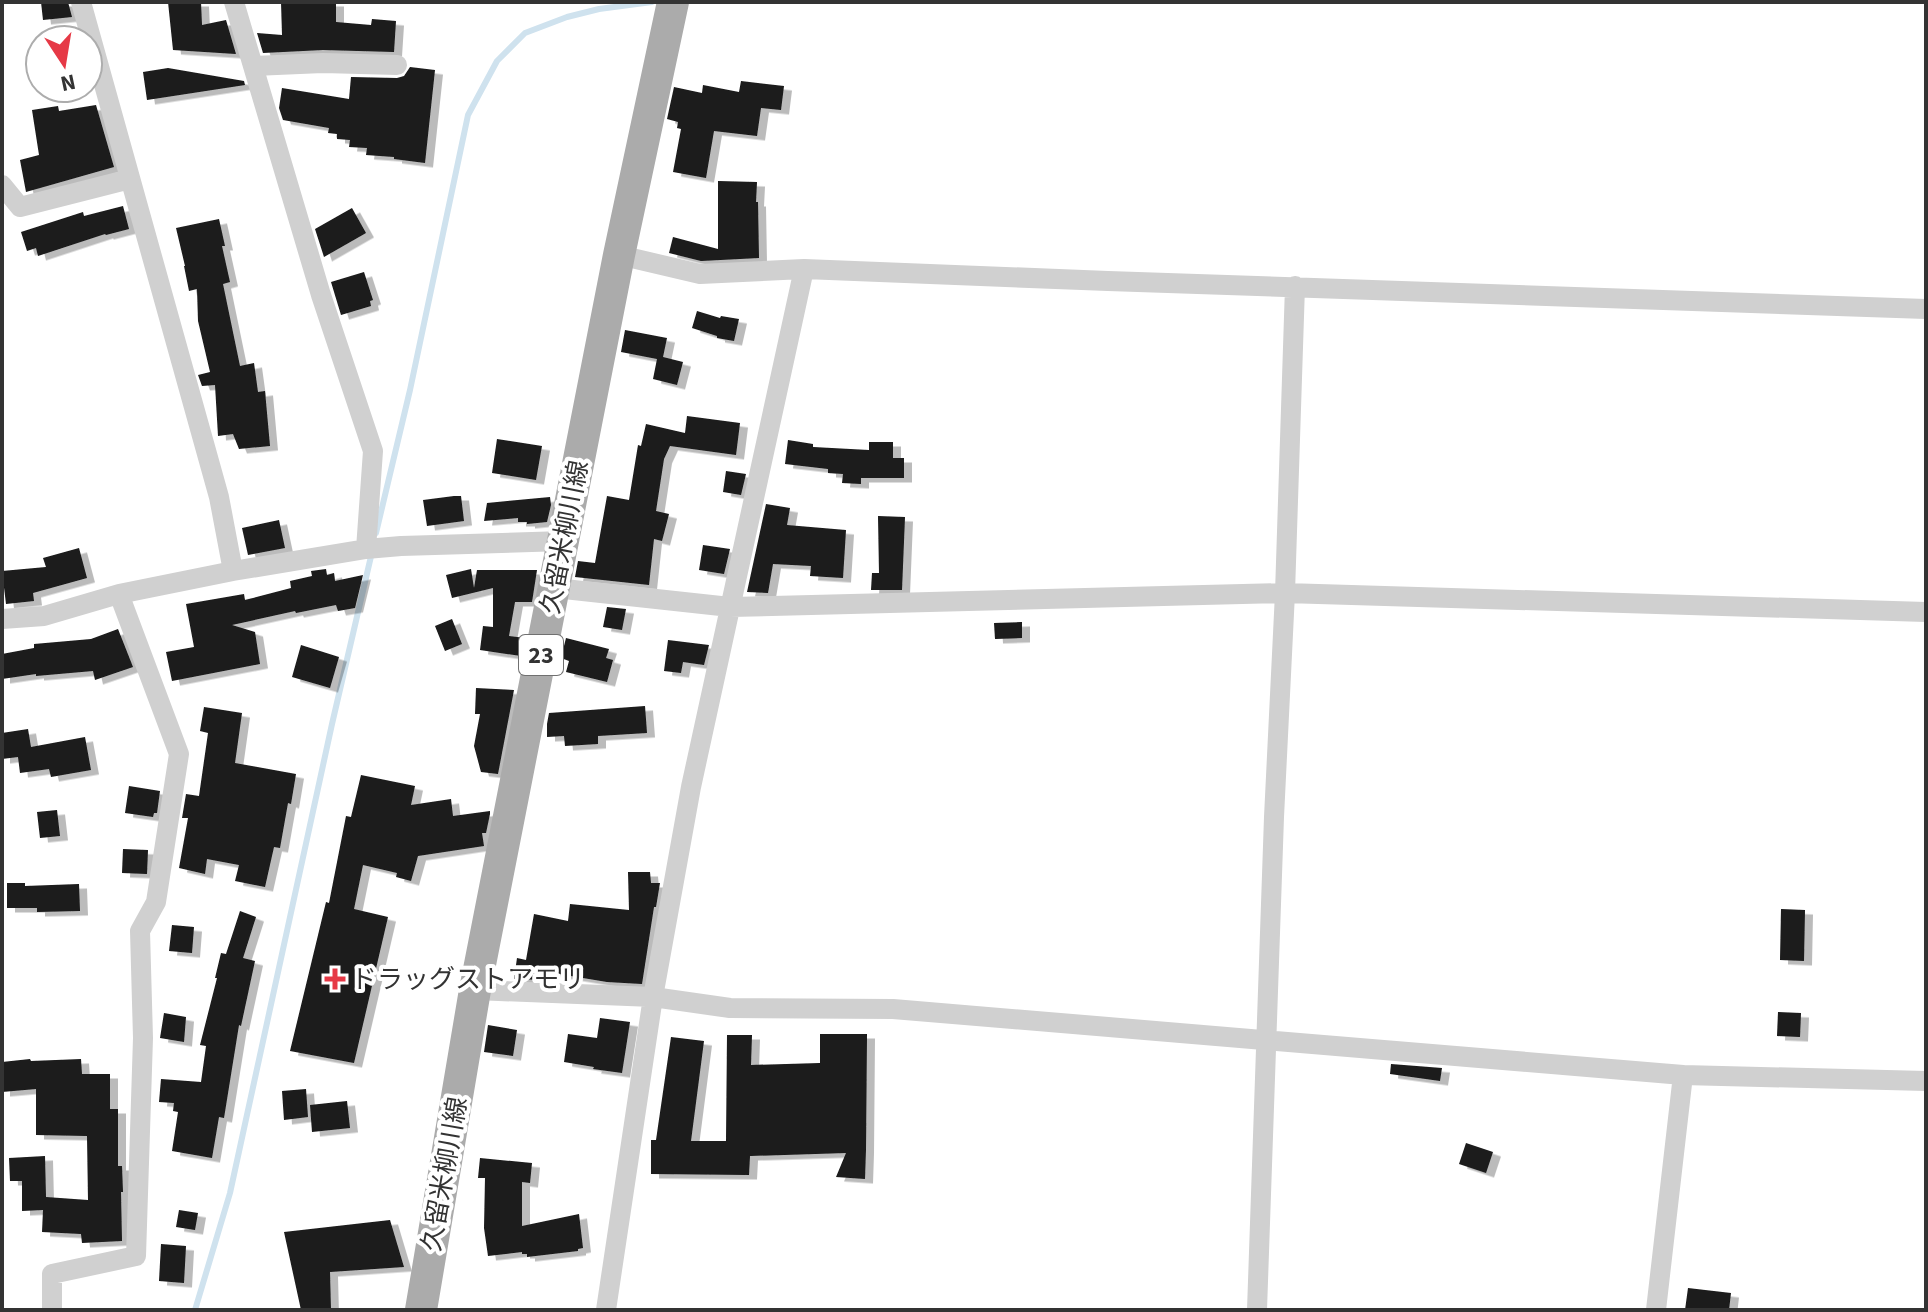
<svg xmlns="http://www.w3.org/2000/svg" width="1928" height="1312" font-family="'Source Sans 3','Noto Sans JP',sans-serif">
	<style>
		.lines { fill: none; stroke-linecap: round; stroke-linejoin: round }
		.stream { stroke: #cfe2ee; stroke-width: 6 }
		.building { fill: #1a1a1a; filter: url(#shadow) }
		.minor { stroke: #d0d0d0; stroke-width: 20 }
		.primary { stroke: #ababab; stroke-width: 32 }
		.poi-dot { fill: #e63946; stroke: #fff; stroke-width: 3 }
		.labels { text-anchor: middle; stroke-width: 8; stroke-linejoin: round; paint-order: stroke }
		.shield { fill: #fff; stroke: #707070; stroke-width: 2 }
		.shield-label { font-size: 24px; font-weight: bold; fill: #333 }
		.street-label { font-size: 26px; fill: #333; stroke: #fff }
		.poi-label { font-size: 26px; fill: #333; stroke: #fff; text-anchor: start }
	</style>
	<defs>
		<filter id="shadow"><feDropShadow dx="8" dy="4.5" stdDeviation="0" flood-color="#0004"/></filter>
	</defs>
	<rect width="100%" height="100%" fill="#fff"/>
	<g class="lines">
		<path class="stream" d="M376,533l34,-143 58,-275 29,-54 28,-28 42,-16 32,-8 53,-7
			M195,1310l35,-117 102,-469 40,-172"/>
	</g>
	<path class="building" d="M41,2h27l4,15 -29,3z
		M168,2h33l1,23 24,-5 10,34 -63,-4z
		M281,2h55v20l35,3 1,-6 24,2 -2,31 -71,-2 -60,3 -6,-20 25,2z
		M410,67l25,3 -10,93 -31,-4v-2l-28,-2 1,-7 -18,-1 1,-7 -13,-1v-5l-9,-1 1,-5 -46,-8 -4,-12 3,-20 67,11 2,-22 46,1 7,-2z
		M168,68l76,13 1,4 -98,15 -4,-28z
		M741,81l43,5 -3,24 -20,-2 -4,28 -43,-5 -8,47 -33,-6 8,-43 -4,-1 1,-6 -11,-3 7,-32 28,6 1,-8 36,7z
		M96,105l18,62 -88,25 -6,-32 19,-5 -7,-45 26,-4 1,5z
		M718,181l39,1 -1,20h2l1,56 -58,3 -32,-8 4,-16 45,12z
		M123,206l6,23 -23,6 -1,-1 -67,22 -2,-8 -9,3 -6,-19 62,-20 1,4z
		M352,208l14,25 -42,24 -9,-28z
		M219,219l6,27h-3l8,36 -7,2 17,82 14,-3 4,29 7,-1 5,55 -31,3 -6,-15 -15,2 -3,-51 -13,1 -4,-11 12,-3 -12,-51 -1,-32 -8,2 -5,-25h1l-9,-38z
		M364,272l9,28 -3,1 1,5 -30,9 -10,-33z
		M697,311l23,7 1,-2 18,3 -5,22 -17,-3v-2l-25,-8z
		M625,330l42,8 -4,19 20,5 -6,23 -24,-6 4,-20 -36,-7z
		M687,416l53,7 -4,32 -66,-9 -6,13 -8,52 13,3 -7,27 -8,-2 -5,46 -74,-8 3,-16 17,2 12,-67 22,4 9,-55 3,1 5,-22 39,9z
		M497,439l45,7 -6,34 -44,-7z
		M788,440l25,4v3l56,3v-8h24v16h11v20h-43v6l-19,-1 1,-9 -15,-1v-4l-43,-5z
		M726,471l20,3 -5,21 -18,-3z
		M454,496h7l3,25 -37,5 -4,-26z
		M550,497l1,8 -4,17 -20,2v-2h-9v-4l-34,3 3,-18z
		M766,504l24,4 -3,17 59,5 -3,48 -33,-2 1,-10 -38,-2 -5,29 -21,-1z
		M878,516l27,1 -3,73h-31l1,-17h7z
		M279,520l6,28 -37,7 -6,-27z
		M703,545l27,4 -6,25 -25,-4z
		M79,548l8,30 -54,15 1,8 -28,3 -4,-33 44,-4 -3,-9z
		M326,569l1,6 7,-2 1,8 28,-6 -8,33 -17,3 -2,-6 -40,8 -1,-2 -63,14 23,7 5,32 -88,17 -6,-29 28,-5 -8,-43 58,-10 1,6 46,-12 -1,-7 22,-5 -1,-5z
		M471,569l3,19 3,-18h60l-5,32h-17l-6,34 16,2 -4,18 -41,-6 3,-24 10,1v-39l-41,10 -6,-23z
		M607,607l19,2 -4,21 -19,-3z
		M452,619l10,25 -17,7 -10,-25z
		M1022,622v16l-27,1 -1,-16z
		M118,629l15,38 -38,13 -2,-9 -57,5v-2l-34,5v-25l32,-6v-4l57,-5z
		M566,638l43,11 -3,9 7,2 -6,22 -41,-10 3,-11 -8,-3z
		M668,640l41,5 -5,20 -21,-3 -2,11 -17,-2z
		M301,645l38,12 -9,31 -38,-11z
		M476,688l38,2 -16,84 -17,-2 -7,-26 6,-32h-5z
		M645,706l2,27 -49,3v8l-33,2 -1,-10 -17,1v-13l2,-11z
		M204,707l38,6 -7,50 61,11 -5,30 -3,-1 -8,45 -6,-1 -9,40 -30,-6 4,-16 -32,-6 -2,15 -26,-6 9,-50h-6l4,-24 13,2 9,-63 -8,-2z
		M28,729l3,18 54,-10 6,33 -40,7 -2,-8 -29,4 -2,-16 -16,2v-26z
		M361,775l54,11 -4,19 40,-6 2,17 37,-5v3l-4,19h-4l2,13 -66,10 -7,25 -15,-4 1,-4 -34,-8 -9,44 34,8 -34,146 -64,-12 36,-149 3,1 17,-87 5,1z
		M129,786l31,5 -3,22h-3l-1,4 -28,-4z
		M57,810l3,26 -20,2 -3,-26z
		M123,849l25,1 -1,24 -25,-1z
		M628,872h22l1,11h9l-4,24h-2l-12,77 -35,-2 -60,-10 -1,8 -32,-1 3,-21 9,2 8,-46 34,7 2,-17 59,6z
		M7,883h18v3l54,-2 1,27 -43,1v-4h-30z
		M1781,909l24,1 -1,51 -24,-1z
		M240,911l16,6 -13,41 12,3 -14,65 -2,-1 -15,93 -5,-1 -7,41 -40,-7 6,-39 -5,-1 1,-8 -15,-1 2,-23 40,3 5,-36 -6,-1 17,-67h-2l6,-25 5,1z
		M172,925l22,2 -2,26 -23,-2z
		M1778,1012l23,1 -1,24 -23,-1z
		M164,1013l22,4 -2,25 -24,-4z
		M600,1018l30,4 -8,51 -29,-4 1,-2 -30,-5 4,-28 29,4z
		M488,1025l29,5 -4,26 -29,-4z
		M820,1034h47l-1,115 -1,30 -29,-2 10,-24 -96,3 -1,19 -98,-1v-34h5l15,-103 33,4 -13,100h35l1,-106h25l-1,30 69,-2z
		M30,1059l1,2 50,-2 1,15h28v35h8v57h4l1,26h-2l1,49 -40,2 -1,-9 -39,-2 1,-22 -21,1v-30h-12l-1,-23 36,-2 1,41 42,3 -1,-64 -51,-1v-46l-34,3v-30z
		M1391,1064l51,4 -2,13 -50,-7z
		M306,1089l2,28 -24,3 -2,-29z
		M347,1101l3,27 -38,4 -2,-27z
		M1466,1143l27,9 -7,21 -27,-9z
		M480,1158l52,5 -2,20 -8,-1v44l57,-12 4,34 -5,1v2l-51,6v-3h-5v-2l-34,4 -4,-28 1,-50h-7z
		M179,1210l19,3 -3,17 -19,-3z
		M390,1220l14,47 -74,5 1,38h-30l-17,-78z
		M161,1244l25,2 -2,37 -25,-2z
		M1688,1288l43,5 -2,17h-44z"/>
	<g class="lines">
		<path class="minor" d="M81,2l138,495 14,74
			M234,2l87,293 52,156 -7,98
			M253,66l70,-3 74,2
			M2,185l18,22 110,-28
			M619,255l81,19 104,-5 304,12 818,28
			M555,588l175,19 555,-14 641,19
			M2,619l42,-3 75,-22 114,-23 133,-22 35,-3 163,-5
			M475,990l178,7 77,11 163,1 790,66 243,6
			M52,1310v-36l84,-18 7,-218 -3,-107 16,-29 23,-148 -60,-160
			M606,1310l47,-313 38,-210 113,-518
			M1257,1310l17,-493 11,-224 10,-307
			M1656,1310l27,-235"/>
		<path class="primary" d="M421,1310l54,-320 144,-735 54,-253"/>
	</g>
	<path class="poi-dot" d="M331 967h8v8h8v8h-8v8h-8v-8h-8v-8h8z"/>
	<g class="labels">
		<rect class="shield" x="519" y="635" width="44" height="40" rx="6"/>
		<g class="shield-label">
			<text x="541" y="663">23</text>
		</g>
		<g class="street-label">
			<text transform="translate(564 537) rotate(-79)" y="9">久留米柳川線</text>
			<text transform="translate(444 1174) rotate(-80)" y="9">久留米柳川線</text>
		</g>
		<g class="poi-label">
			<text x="351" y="988">ドラッグストアモリ</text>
		</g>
	</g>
	<rect width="1928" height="1312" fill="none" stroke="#333333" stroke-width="8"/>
	<g transform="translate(64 64) rotate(168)"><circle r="38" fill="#ffffff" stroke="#adadad" stroke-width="2"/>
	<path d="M0-6L14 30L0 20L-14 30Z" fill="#e63946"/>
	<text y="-12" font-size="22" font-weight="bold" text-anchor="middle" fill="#333333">N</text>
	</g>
</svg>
